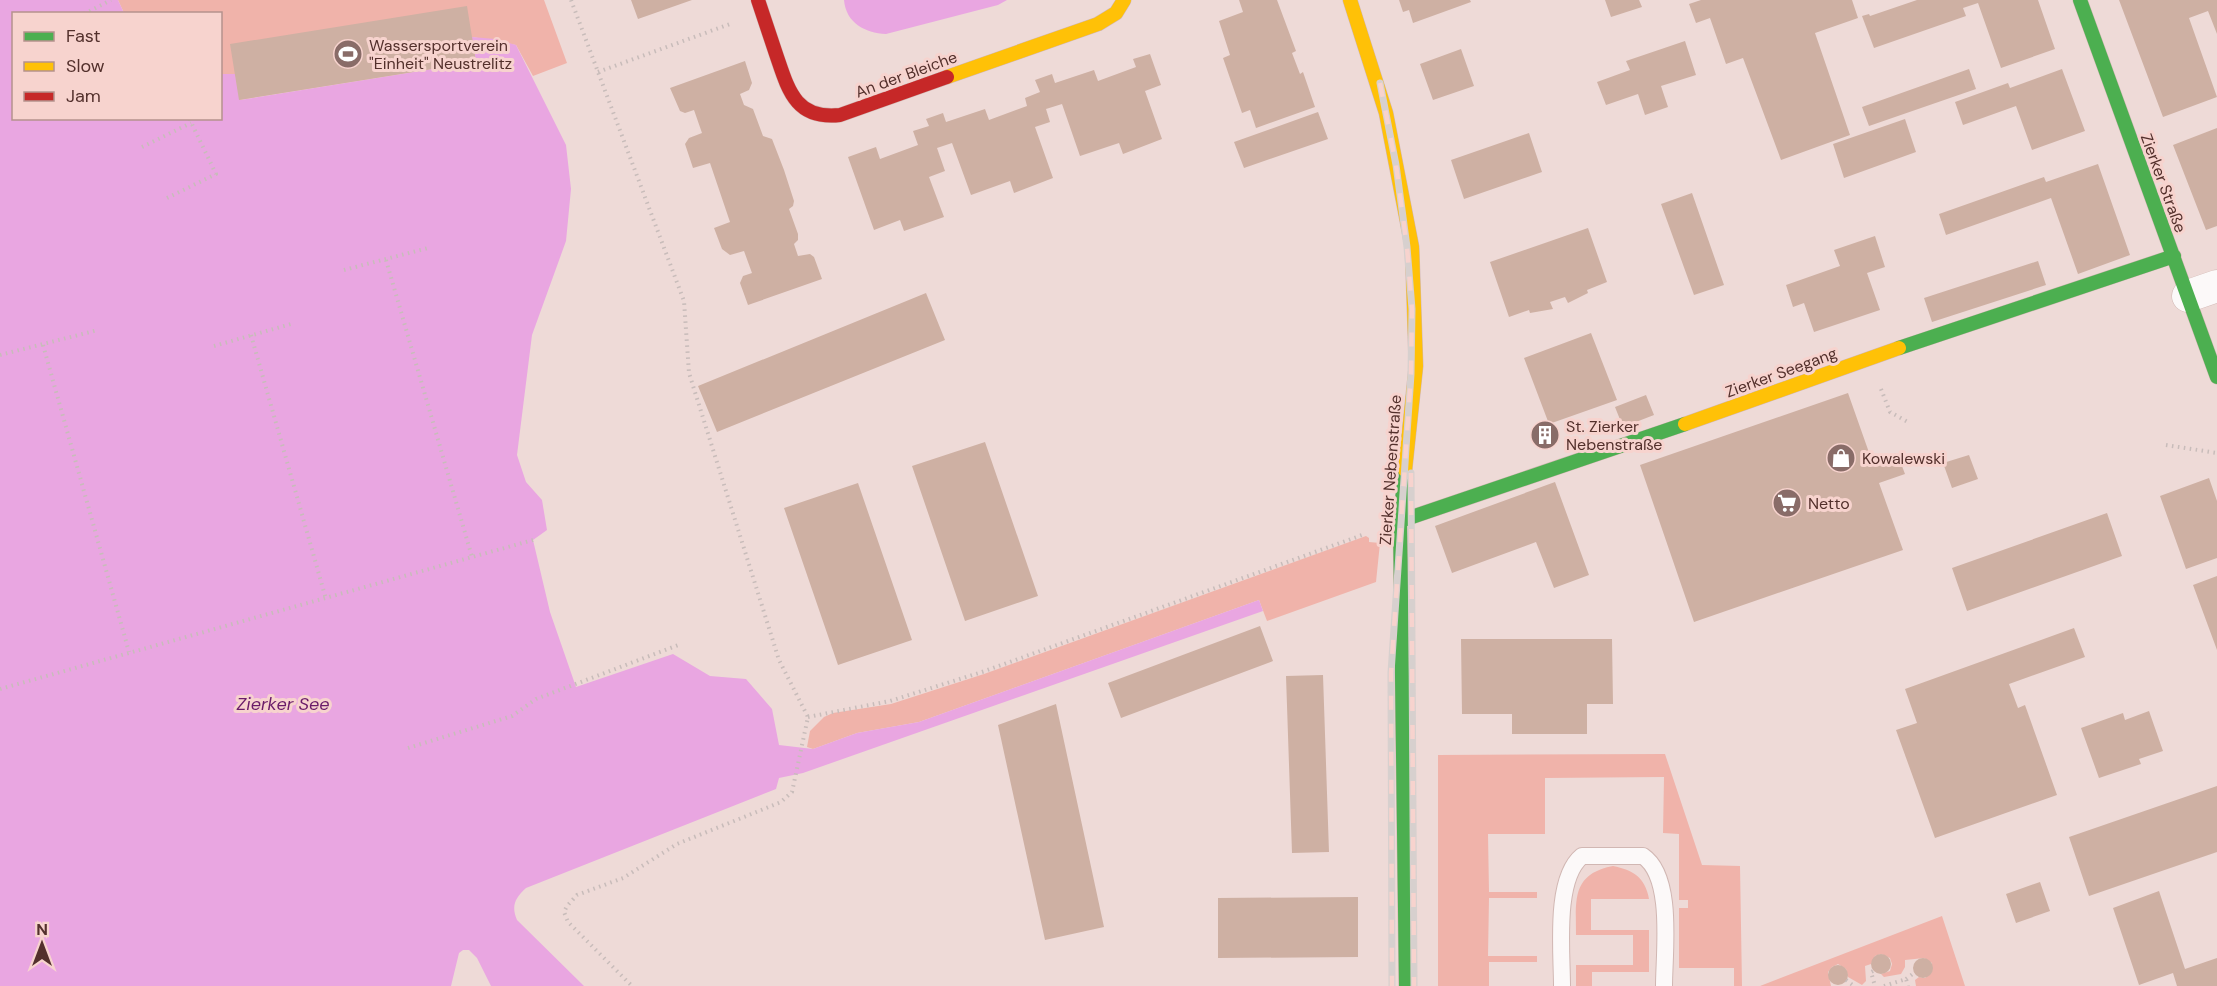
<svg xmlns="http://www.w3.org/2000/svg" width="2217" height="986" font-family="'DM Sans',sans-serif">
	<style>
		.green { fill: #f0b3aa }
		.water { fill: #e9a6e1 }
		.building { fill: #ceb0a3 }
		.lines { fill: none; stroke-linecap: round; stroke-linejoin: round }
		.lane-casing { stroke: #d1b7b3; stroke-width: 18 }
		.street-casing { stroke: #d1b7b3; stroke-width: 33 }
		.fast-casing { stroke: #d1b7b3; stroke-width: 15 }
		.slow-casing { stroke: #d1b7b3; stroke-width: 15 }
		.jam-casing { stroke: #d1b7b3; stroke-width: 15 }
		.path { stroke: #c8bcba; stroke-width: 4; stroke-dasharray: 1.5 4.5; stroke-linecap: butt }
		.lane { stroke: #fcf9f9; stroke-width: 16 }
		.street { stroke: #fcf9f9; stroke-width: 32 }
		.fast { stroke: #4caf50; stroke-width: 14 }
		.slow { stroke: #ffc107; stroke-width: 14 }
		.jam { stroke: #c62828; stroke-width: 14 }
		.rail-casing { stroke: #d7d0ce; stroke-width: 7 }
		.rail { stroke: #f7d3ce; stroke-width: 4.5; stroke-dasharray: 14; stroke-linecap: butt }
		.labels { text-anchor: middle; stroke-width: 6; stroke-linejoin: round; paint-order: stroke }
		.poi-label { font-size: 16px; fill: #53302c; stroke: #f7d3ce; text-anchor: start }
		.street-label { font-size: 16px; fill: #53302c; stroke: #f7d3ce }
		.water-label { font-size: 18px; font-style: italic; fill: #6a1b69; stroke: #f7d3ce }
	</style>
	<rect width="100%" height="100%" fill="#eedad7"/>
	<path class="green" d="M118,0h426l23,63 -34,13 -17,-31 -43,-8 3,25 -237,38 -4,-26h-14l-1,-60 -96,-1z
		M1366,536l3,2v4l11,1 -4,39 -109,39 -8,-21 -340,122 -62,11 -44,16 -6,-2 3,-16 14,-14 9,-4 58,-9 93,-30z
		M1665,754l37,111 38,1 2,120h-8v-18h-55v-60h9v-8h-9v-66l-16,-1 1,-56 -119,1v56h-57l1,58h48v6h-48l-1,58h49v6h-48v24h-51v-231z
		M1613,866c20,4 32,11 36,33h-58v31h58v42h-57v14h-16v-21h57v-30h-57c0,-34 -5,-61 37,-69z
		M1942,916l23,70h-49l-1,-6 4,-3 6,1 7,-6v-9l-8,-5 -19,2v7l-4,7 -17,3 -3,-3 9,-3 2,-7 -2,-6 -9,-4 -6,2 -4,8 -6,2 1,15 -4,4 -14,-8 -2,-8 -8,-5 -6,3 -4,5 3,14h-71z"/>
	<path class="water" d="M0,0h118l6,13 -110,1v104h206l1,-44h14l5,26 236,-38 -4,-25 23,2 21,6 50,100 5,44 -5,52 -34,94 -15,120 9,27 16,18 5,30 -14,10 17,72 26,75 97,-33 37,22 36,3 26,30 7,36 34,4 44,-16 62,-11 340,-122 4,11 -460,162 -24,5 -3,11 -250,99c-11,10 -15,18 -9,32l67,66h-93l-14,-28 -8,-8h-6l-4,3 -8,33h-451z
		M844,0h163l-9,5 -112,29c-21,-1 -40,-11 -42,-34z"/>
	<path class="building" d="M631,0h61l-54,19z
		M1239,0h38l19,51 -4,2 8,21 3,-2 12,35 -59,21 -6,-18 -8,3 -19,-55 7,-3 -11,-34 24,-9z
		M1399,0h71l1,2 -58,21 -4,-13 -6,2z
		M1605,0h34l3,7 -31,10z
		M1701,0h151l6,18 -43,15 35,102 -69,25 -38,-102 -17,6 -16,-46 -14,5 -7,-19z
		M1917,0h121l17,49 -54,19 -23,-65 -15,5 3,8 -92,32 -12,-32 7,-2 1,2z
		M2119,0h98v34l-9,-23 -19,7 28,79 -54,20z
		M467,6l9,56 -237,38 -9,-56z
		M1685,41l11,34 -35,11 7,21 -23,8 -7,-21 -32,11 -9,-23 33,-12 -4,-9z
		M1461,49l13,37 -41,14 -13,-36z
		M1150,54l11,31 -16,6 17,48 -39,15 -4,-11 -39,13 -18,-52 -16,5 4,13 -15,5 18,51 -39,15 -4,-12 -39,14 -19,-52 -15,5 8,23 -16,6 15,40 -40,14 -4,-11 -26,10 -26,-73 28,-10 4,12 38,-14 -5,-14 16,-5 -3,-7 17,-6 3,9 39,-13 4,11 38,-14 -2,-8 15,-6 -5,-12 17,-6 3,9 39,-13 4,11 38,-14 -3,-8z
		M745,61l7,22 -3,7 -9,4 4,11 9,4 10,27 9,3 12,31 10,31 -1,5 -4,3 9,25v6l-4,4 4,12 12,-2 4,3 8,22 -74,26 -8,-22 3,-7 9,-3 -8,-22 -14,4 -8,-6 -8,-21 16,-6 -20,-59 -17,5 -8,-24 4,-6 13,-5 -8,-23 -9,3 -5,-2 -10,-23z
		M1969,69l7,20 -107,37 -7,-19z
		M2062,69l23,62 -53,19 -16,-44 -53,19 -8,-23 53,-19 2,5z
		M1318,112l10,27 -84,29 -10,-26z
		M1905,119l11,33 -72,26 -11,-34z
		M2217,128v98l-11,4 -33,-85z
		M1529,133l13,39 -78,27 -13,-39z
		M2098,164l32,91 -52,19 -27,-76 -105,37 -7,-21 105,-37 2,5z
		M1692,193l32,92 -30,10 -33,-91z
		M1588,228l19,54 -20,8 1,3 -20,10 -3,-6 -15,5 3,7 -23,4 -1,-3 -20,7 -19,-55z
		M1875,236l10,31 -18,6 13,37 -66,22 -10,-29 -11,4 -7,-22 54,-19 -6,-16z
		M2038,261l8,24 -114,37 -8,-24z
		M926,293l19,47 -228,92 -19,-46z
		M1591,333l26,67 -68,24 -25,-66z
		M1848,393l24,68 25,-8 8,21 -26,9 24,67 -209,72 -54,-157z
		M1646,395l8,20 -31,12 -8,-20z
		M1551,425l5,13 -17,7 -5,-13z
		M985,442l53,154 -73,25 -53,-155z
		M1969,455l9,24 -26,9 -9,-25z
		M2209,478l8,23v57l-31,11 -26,-73z
		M1555,482l34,93 -35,13 -18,-46 -84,31 -17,-47z
		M858,483l54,157 -74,25 -54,-157z
		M2107,513l15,43 -155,55 -15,-43z
		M2217,576v74l-24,-65z
		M1260,626l13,35 -152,57 -13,-35z
		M2074,628l11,29 -76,27 9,24 7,-3 32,90 -122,43 -39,-108 21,-7 -12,-34z
		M1461,639h151l1,65h-26v30h-75v-20h-50z
		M1323,675l6,177 -37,1 -6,-177z
		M1056,704l48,223 -59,13 -47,-215z
		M2149,711l14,40 -24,8 2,5 -42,14 -18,-50 42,-15 2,7z
		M2217,786v66l-128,44 -20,-59z
		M2040,882l10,29 -34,12 -10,-29z
		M2159,891l26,78 32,-11v28h-40l-4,-13 -34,12 -26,-77z
		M1358,897v60l-140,1v-60z
		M1871 964a10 10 0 1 1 20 0a10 10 0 1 1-20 0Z
		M1913 968a10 10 0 1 1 20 0a10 10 0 1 1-20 0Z
		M1828 975a10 10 0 1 1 20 0a10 10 0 1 1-20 0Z"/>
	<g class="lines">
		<g class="lane-casing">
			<path id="lane" d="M1562,986c0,-35 -8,-107 20,-130h61c31,21 21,96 21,130"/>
		</g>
		<g class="street-casing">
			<path id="street" d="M2188,296l29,-10"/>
		</g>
		<g class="fast-casing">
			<path id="fast" d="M2080,0l137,377
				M1899,348l275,-92
				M1405,470l-5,51 6,465
				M1400,521l285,-97"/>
		</g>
		<g class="slow-casing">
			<path id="slow" d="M1350,0l36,113 26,134 4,119 -11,104
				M947,77l151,-53 18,-11 8,-13
				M1685,424l214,-76"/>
		</g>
		<g class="jam-casing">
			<path id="jam" d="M758,0c6,18 12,36 18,54 12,35 19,66 64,61l107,-38"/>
		</g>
		<path class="path" d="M571,0l113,301 5,72 90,287 29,57 -16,75 -11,10 -104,42 -54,34 -46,17 -10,11 -3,6 4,10 64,64
			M84,14l27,-14
			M598,72l132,-48
			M142,147l49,-24
			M167,198l49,-24 -27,-56
			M386,260l86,297
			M344,270l84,-22
			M251,335l75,264
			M43,345l86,307
			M214,346l77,-22
			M0,355l98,-25
			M1881,389l9,23 18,10
			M2166,445l51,8
			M0,689l533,-149
			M808,717l82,-16 92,-29 383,-138
			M408,748l104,-32 24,-17 145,-55
			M1873,971l-2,1 4,14
			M1906,979l8,-6
			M1846,980l8,6
			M1884,986l22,-7 2,7"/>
		<use href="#lane" class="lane"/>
		<use href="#street" class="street"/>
		<use href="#fast" class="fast"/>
		<use href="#slow" class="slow"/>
		<use href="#jam" class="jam"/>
		<g class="rail-casing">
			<path id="rail" d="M1380,83l16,82 11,82 5,62 -1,65 -20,299 1,313
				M1411,473l3,513"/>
		</g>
		<use href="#rail" class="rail"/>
	</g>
	<defs>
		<g id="stadium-disc" transform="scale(1.5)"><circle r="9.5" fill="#896c68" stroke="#f7d3ce"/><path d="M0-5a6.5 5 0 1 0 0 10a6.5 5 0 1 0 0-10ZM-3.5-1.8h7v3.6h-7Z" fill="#fff"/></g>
		<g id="building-disc" transform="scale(1.5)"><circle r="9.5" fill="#896c68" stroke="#f7d3ce"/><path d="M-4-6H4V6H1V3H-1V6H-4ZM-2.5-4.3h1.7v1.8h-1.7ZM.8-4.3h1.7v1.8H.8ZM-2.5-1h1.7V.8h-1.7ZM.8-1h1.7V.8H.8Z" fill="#fff"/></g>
		<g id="shop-disc" transform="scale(1.5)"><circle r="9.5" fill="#896c68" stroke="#f7d3ce"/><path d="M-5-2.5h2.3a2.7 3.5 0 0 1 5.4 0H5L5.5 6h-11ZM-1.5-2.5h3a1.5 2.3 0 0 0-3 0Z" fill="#fff"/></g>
		<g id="supermarket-disc" transform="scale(1.5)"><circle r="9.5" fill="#896c68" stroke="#f7d3ce"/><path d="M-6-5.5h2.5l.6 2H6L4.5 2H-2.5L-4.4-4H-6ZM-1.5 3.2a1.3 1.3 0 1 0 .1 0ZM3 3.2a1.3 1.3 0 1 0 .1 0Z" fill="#fff"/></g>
	</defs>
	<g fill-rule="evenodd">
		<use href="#stadium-disc" x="348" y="54"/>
		<use href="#building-disc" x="1545" y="435"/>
		<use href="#shop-disc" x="1841" y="458"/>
		<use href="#supermarket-disc" x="1787" y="503"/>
	</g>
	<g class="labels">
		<g class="poi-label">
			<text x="369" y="51">Wassersportverein<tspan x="369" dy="18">"Einheit" Neustrelitz</tspan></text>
			<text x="1566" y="432">St. Zierker<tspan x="1566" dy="18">Nebenstraße</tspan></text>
			<text x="1862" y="464">Kowalewski</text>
			<text x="1808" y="509">Netto</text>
		</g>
		<g class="street-label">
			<text transform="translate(906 74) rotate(-20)" y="6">An der Bleiche</text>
			<text transform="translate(2164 183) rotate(70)" y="6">Zierker Straße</text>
			<text transform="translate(1781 372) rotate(-20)" y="6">Zierker Seegang</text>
			<text transform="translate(1390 470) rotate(-86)" y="6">Zierker Nebenstraße</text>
		</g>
		<g class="water-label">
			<text x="283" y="710">Zierker See</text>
		</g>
	</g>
	<rect x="12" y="12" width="210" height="108" fill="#f7d3ce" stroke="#b5928d" stroke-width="1.5"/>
	<rect x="24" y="32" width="30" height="9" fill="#4caf50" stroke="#b5928d" stroke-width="1.5"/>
	<text x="66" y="42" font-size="18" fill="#53302c">Fast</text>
	<rect x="24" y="62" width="30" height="9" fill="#ffc107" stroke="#b5928d" stroke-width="1.5"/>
	<text x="66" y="72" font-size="18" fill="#53302c">Slow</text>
	<rect x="24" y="92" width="30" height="9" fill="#c62828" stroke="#b5928d" stroke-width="1.5"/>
	<text x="66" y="102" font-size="18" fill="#53302c">Jam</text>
	<g transform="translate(42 944)" stroke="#f7d3ce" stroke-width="4.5" paint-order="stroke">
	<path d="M0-4.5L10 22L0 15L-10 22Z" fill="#53302c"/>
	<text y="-9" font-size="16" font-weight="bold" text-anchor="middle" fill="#53302c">N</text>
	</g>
</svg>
